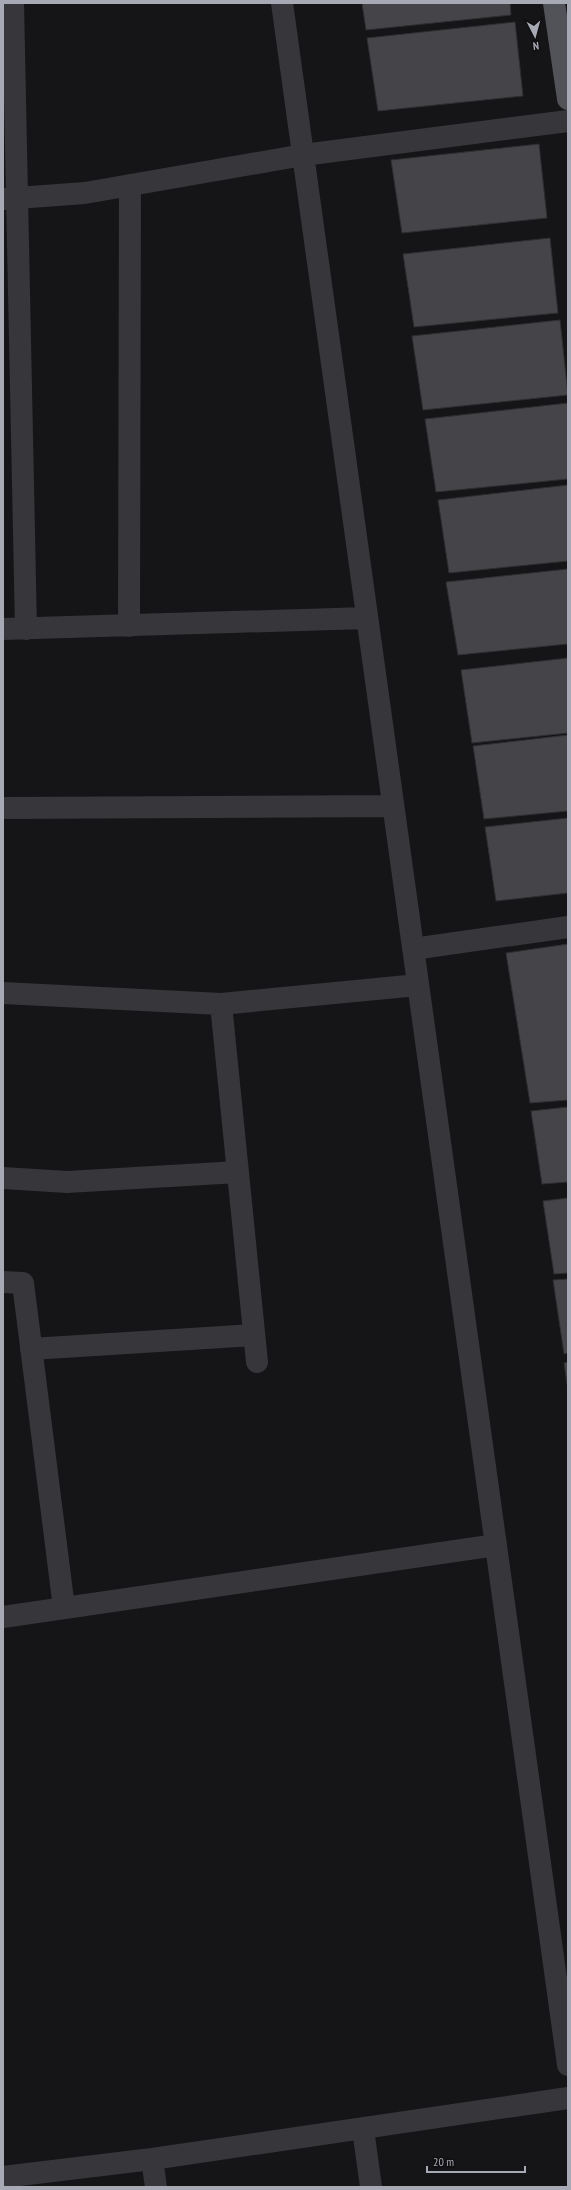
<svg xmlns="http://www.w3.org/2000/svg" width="571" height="2190" font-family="'PT Sans Narrow',sans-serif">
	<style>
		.building { fill: #444449; stroke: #2f2f32 }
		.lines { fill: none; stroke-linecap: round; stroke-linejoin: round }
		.minor { stroke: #36363b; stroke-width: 22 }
		.major { stroke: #525259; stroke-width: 22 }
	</style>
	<rect width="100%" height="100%" fill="#151416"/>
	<path class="building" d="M362,3h148l1,12 -145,15z
		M515,22l8,74 -145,15 -11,-73z
		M539,144l8,74 -145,15 -11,-73z
		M550,238l8,75 -144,14 -11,-73z
		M560,320l8,75 -145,15 -11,-74z
		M568,403v76l-132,13 -11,-73z
		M568,485v76l-119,12 -11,-73z
		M568,569v75l-110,11 -12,-73z
		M568,658v75l-96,10 -11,-73z
		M568,735v76l-84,8 -11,-73z
		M568,818v75l-72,8 -11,-74z
		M568,944v156l-38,3 -24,-150z
		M568,1107v75l-26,2 -11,-73z
		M568,1198v75l-14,1 -11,-73z
		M568,1279v74l-4,1 -11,-74z
		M568,1362v28l-4,-27z"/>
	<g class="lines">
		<path class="minor" d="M13,3l13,626
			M282,3l286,2062
			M3,199l82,-6 218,-38 265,-34
			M129,626l1,-441
			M3,629l364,-11
			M3,808l390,-2
			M413,949l155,-22
			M3,993l218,11 197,-19
			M221,1004l36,358
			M3,1178l64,4 171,-10
			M3,1282l20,1 41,325
			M31,1349l223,-14
			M3,1617l493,-72
			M363,2129l8,58
			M152,2159l4,28
			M3,2177l149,-18 416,-61"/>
		<path class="major" d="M554,3l14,96"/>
	</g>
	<rect width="571" height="2190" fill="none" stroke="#a7a9b5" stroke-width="8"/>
	<g transform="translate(535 36) rotate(174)" stroke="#100f11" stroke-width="3" paint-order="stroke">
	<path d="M0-3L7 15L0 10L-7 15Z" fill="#a7a9b5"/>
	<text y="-6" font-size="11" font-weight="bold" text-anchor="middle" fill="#a7a9b5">N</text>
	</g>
	<path d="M427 2166v6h98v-6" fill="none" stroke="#a7a9b5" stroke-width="2"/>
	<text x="433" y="2166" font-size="12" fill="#a7a9b5" stroke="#100f11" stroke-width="3" paint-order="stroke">20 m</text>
</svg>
